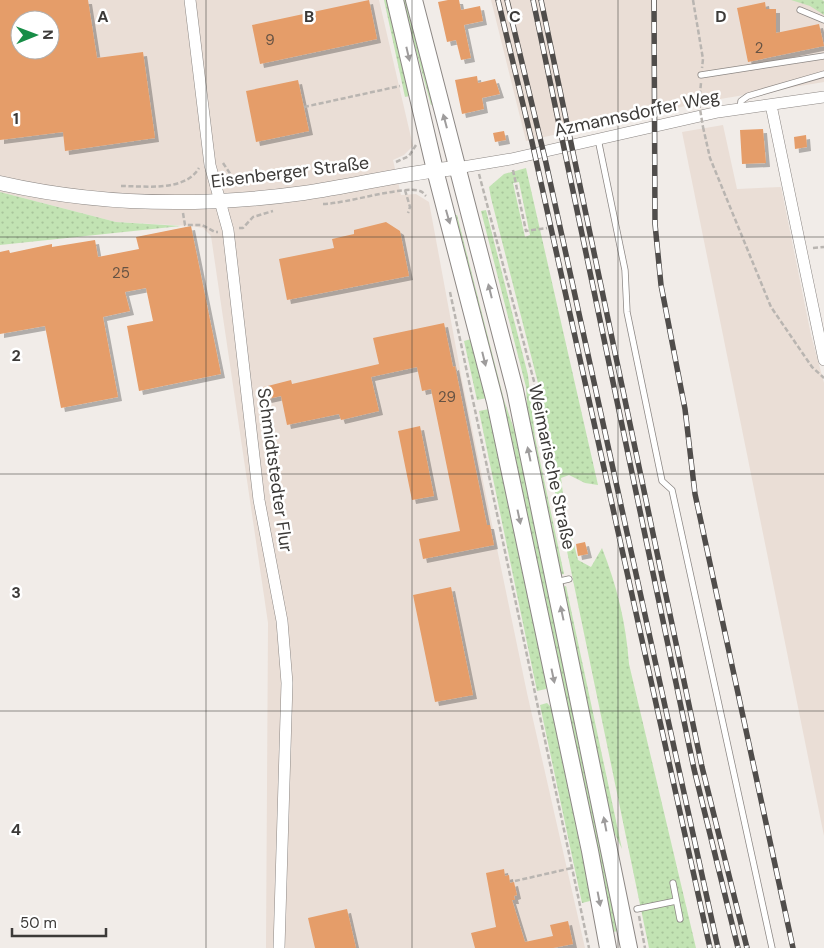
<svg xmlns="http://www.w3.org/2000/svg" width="824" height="948" font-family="'DM Sans',sans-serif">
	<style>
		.built { fill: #eaded6; fill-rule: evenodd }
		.green { fill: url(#green-dots); fill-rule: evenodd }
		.building { fill: #e59d69; fill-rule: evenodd; filter: url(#shadow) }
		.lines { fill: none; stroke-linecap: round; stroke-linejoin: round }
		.service-casing { stroke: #8c8784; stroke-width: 7 }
		.minor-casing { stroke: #8c8784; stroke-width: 12 }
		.tertiary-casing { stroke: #8c8784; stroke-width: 15 }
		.secondary-casing { stroke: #8c8784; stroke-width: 18 }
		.path { stroke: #b9b5b1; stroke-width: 2.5; stroke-dasharray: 5 2.5; stroke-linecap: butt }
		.service { stroke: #fff; stroke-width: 5.5 }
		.minor { stroke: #fff; stroke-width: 11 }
		.tertiary { stroke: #fff; stroke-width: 14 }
		.secondary { stroke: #fff; stroke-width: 16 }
		.rail-casing { stroke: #504d4b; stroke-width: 5.5 }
		.rail { stroke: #fff; stroke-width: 4; stroke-dasharray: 11; stroke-linecap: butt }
		.path-bridge { stroke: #b9b5b1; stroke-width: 2.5; stroke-dasharray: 5 2.5; stroke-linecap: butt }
		.oneway { fill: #9e9c9c }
		.grid { fill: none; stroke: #3c3a38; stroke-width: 1; stroke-opacity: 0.55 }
		.labels { text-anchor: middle; stroke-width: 5; stroke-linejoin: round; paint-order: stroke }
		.number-label { font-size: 15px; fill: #665344 }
		.street-label { font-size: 18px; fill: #3c3a38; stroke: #fff }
		.grid-label { font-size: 16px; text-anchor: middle; font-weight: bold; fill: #3c3a38; stroke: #fff; stroke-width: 5; stroke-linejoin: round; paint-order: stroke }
	</style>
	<defs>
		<pattern id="green-dots" width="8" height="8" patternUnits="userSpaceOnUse" patternTransform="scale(1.25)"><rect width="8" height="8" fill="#c2e3b3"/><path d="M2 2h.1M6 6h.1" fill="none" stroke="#a8c49b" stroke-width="1.8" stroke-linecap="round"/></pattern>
		<filter id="shadow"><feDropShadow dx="4" dy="4" stdDeviation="0" flood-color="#0004"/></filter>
	</defs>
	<rect width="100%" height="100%" fill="#f1ece8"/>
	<path class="built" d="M0,0h379l34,146 -9,9 -11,5 8,35 15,-1 13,8 32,173 66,318 58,255h-319l2,-325 -57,-387 -8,-8 -12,-2 -75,-4 -116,-30zM20,20h30v30h-30z
		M491,0h331l2,1v81l-116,19 -182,40z
		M723,125l14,64 44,-2 30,148 13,48v453l-142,-704z"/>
	<path class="green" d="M384,0h5l20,96 -4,1z
		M402,0h4l28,104 -3,1z
		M791,0h31l2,1v14l-14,-9z
		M526,168l72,317 -13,-2 -16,-8 -8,3 4,32 13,50 13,7 11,-19c15,38 24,75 27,116l67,284h-47l-107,-518 -2,-39 -49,-193 -2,-11 15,-13zM519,182l11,53 -5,2 -12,-54z
		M0,192l116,30 65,4 -181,19z
		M486,210l42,165 7,62 29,137 -5,1 -31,-154 -2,-34 -45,-176z
		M454,215h3l47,185 12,35 103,496 -7,1z
		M471,339l16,59 -10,2 -13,-59z
		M489,409l58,278 -1,2 -9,2 -58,-280z
		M566,586l56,263 -10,-21 -50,-241z
		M547,703l4,4 40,190 -1,4 -8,2 -42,-198z"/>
	<path class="building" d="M0,0h88l9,58 46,-6 12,86 -90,13 -2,-19 -63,8zM20,20h30v30h-30z
		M369,0l8,39 -117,25 -8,-39z
		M448,0h11l2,10 19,-4 3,15 -19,4 7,33 -10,2 -5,-20 -9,2 -9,-40z
		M765,2l1,7h10v24l43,-9 5,22 -76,16 -11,-54z
		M477,76l1,7 17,-4 5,15 -18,4 2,11 -22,5 -7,-34z
		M298,80l11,51 -53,11 -10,-51z
		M763,129l3,34 -24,1 -2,-34z
		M504,131l2,9 -11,2 -2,-9z
		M806,135l1,12 -12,2 -1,-12z
		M386,222l14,9 9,45 -122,24 -8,-41 55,-11 -2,-9 22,-5v-4z
		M191,226l30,148 -82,17 -12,-65 26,-5 -7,-33 -21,4 5,19 -27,6 15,80 -57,11 -16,-82 -45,8v-82l9,-2 1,3 42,-9v3l43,-7 3,17 41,-8 -3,-12z
		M444,323l9,44 2,-1 32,159h3l4,20 -71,14 -4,-20 41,-8 -29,-142 -9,2 -5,-24 -46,10 8,34 -38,9 -2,-6 -52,11 -6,-29 -18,4 -3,-12 31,-8 1,4 87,-20 -6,-26z
		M420,426l14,70 -22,4 -14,-69z
		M585,542l3,12 -10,2 -2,-12z
		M451,587l22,108 -38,7 -22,-107z
		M504,869l1,7 4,-1 1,8 4,-1 3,13 -3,1 1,4h-3l13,42 28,-6 -3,-11 18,-4 5,23 -20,4h-78l-4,-15 25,-6 -10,-54z
		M347,909l9,39h-41l-7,-30z"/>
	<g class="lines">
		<g class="service-casing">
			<path id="service" d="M800,10l24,10
				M701,75l123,-19
				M740,109l1,-8 7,-5 76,-22
				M598,139l27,131 2,42 35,169 10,9 100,458
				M556,582l13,-3
				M673,883l7,36
				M637,909l39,-8"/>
		</g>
		<g class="minor-casing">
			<path id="minor" d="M190,0l20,165 18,65 31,270 23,121 5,62 -8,265
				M771,105l53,255
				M457,168l54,-9 207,-47 106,-15"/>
		</g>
		<g class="tertiary-casing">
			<path id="tertiary" d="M0,183c101,23 202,24 304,10 51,-7 102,-21 153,-25"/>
		</g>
		<g class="secondary-casing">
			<path id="secondary" d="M395,0l40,170 60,232 95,449 18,97
				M414,0l101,390 114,558"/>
		</g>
		<path class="path" d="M693,0l10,59 -1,9
			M699,103l2,-20
			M304,107l96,-21
			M703,127l7,31 61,149 41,60 12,11
			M396,162l13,-6 7,-11
			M223,163l12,18 13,4
			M513,170l13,61 21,-3
			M479,174l56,211 2,34
			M121,186c24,0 64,6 78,-18
			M405,190l5,17 -2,6
			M323,204c22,0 81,-19 97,-13 3,1 4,3 6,5
			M183,213l2,12h17l13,7h3
			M239,228h4l10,-11 20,-6
			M813,248l11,-1
			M450,292l139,656
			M515,881l57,-13
			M639,916l6,32"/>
		<use href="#service" class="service"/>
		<use href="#minor" class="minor"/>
		<use href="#tertiary" class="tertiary"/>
		<use href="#secondary" class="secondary"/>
		<g class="rail-casing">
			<path id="rail" d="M498,0l34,142 178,806
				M507,0l39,163 172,785
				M533,0l161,769 44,179
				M541,0l161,767 45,181
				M654,0l1,224 6,61 24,124 10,85 98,454"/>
		</g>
		<use href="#rail" class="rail"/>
		<path class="path-bridge" d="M699,103l4,24"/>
	</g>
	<defs><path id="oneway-solid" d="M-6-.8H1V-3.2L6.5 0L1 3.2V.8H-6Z" transform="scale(1.25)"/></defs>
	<g class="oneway">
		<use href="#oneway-solid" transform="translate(408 54) rotate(77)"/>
		<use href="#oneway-solid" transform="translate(445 121) rotate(-105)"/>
		<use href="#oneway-solid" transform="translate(448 217) rotate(74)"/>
		<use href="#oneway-solid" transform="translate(490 291) rotate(-104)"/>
		<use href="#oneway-solid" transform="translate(484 359) rotate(76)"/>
		<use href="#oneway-solid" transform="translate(529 454) rotate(-102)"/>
		<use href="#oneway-solid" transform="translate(519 517) rotate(78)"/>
		<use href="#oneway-solid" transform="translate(562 613) rotate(-102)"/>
		<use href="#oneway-solid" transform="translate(553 676) rotate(78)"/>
		<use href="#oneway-solid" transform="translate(605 824) rotate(-101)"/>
		<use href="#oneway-solid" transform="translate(599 899) rotate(79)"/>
	</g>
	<path class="grid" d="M206,0v948M412,0v948M618,0v948M0,237h824M0,474h824M0,711h824"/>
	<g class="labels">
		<g class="number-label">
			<text x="270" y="45">9</text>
			<text x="759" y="53">2</text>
			<text x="121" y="278">25</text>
			<text x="447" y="402">29</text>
		</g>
		<g class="street-label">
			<text transform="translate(637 113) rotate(-12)" y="6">Azmannsdorfer Weg</text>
			<text transform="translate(290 172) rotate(-7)" y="6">Eisenberger Straße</text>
			<text transform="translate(552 467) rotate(78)" y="6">Weimarische Straße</text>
			<text transform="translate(275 470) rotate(82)" y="6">Schmidtstedter Flur</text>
		</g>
	</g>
	<g class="grid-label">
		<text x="103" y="22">A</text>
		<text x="309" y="22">B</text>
		<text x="515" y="22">C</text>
		<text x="721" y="22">D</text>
		<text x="16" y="124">1</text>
		<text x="16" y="361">2</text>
		<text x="16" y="598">3</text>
		<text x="16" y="835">4</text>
	</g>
	<g transform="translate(35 35) rotate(89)"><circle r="24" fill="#ffffff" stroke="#b1b0af"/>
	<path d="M0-4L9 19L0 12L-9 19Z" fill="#178d47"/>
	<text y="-8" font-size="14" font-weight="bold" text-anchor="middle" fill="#3c3a38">N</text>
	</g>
	<path d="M12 928v8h94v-8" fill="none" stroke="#3c3a38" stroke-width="2.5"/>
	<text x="20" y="928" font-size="15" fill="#3c3a38" stroke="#ffffff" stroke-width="4" paint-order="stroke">50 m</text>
</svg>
